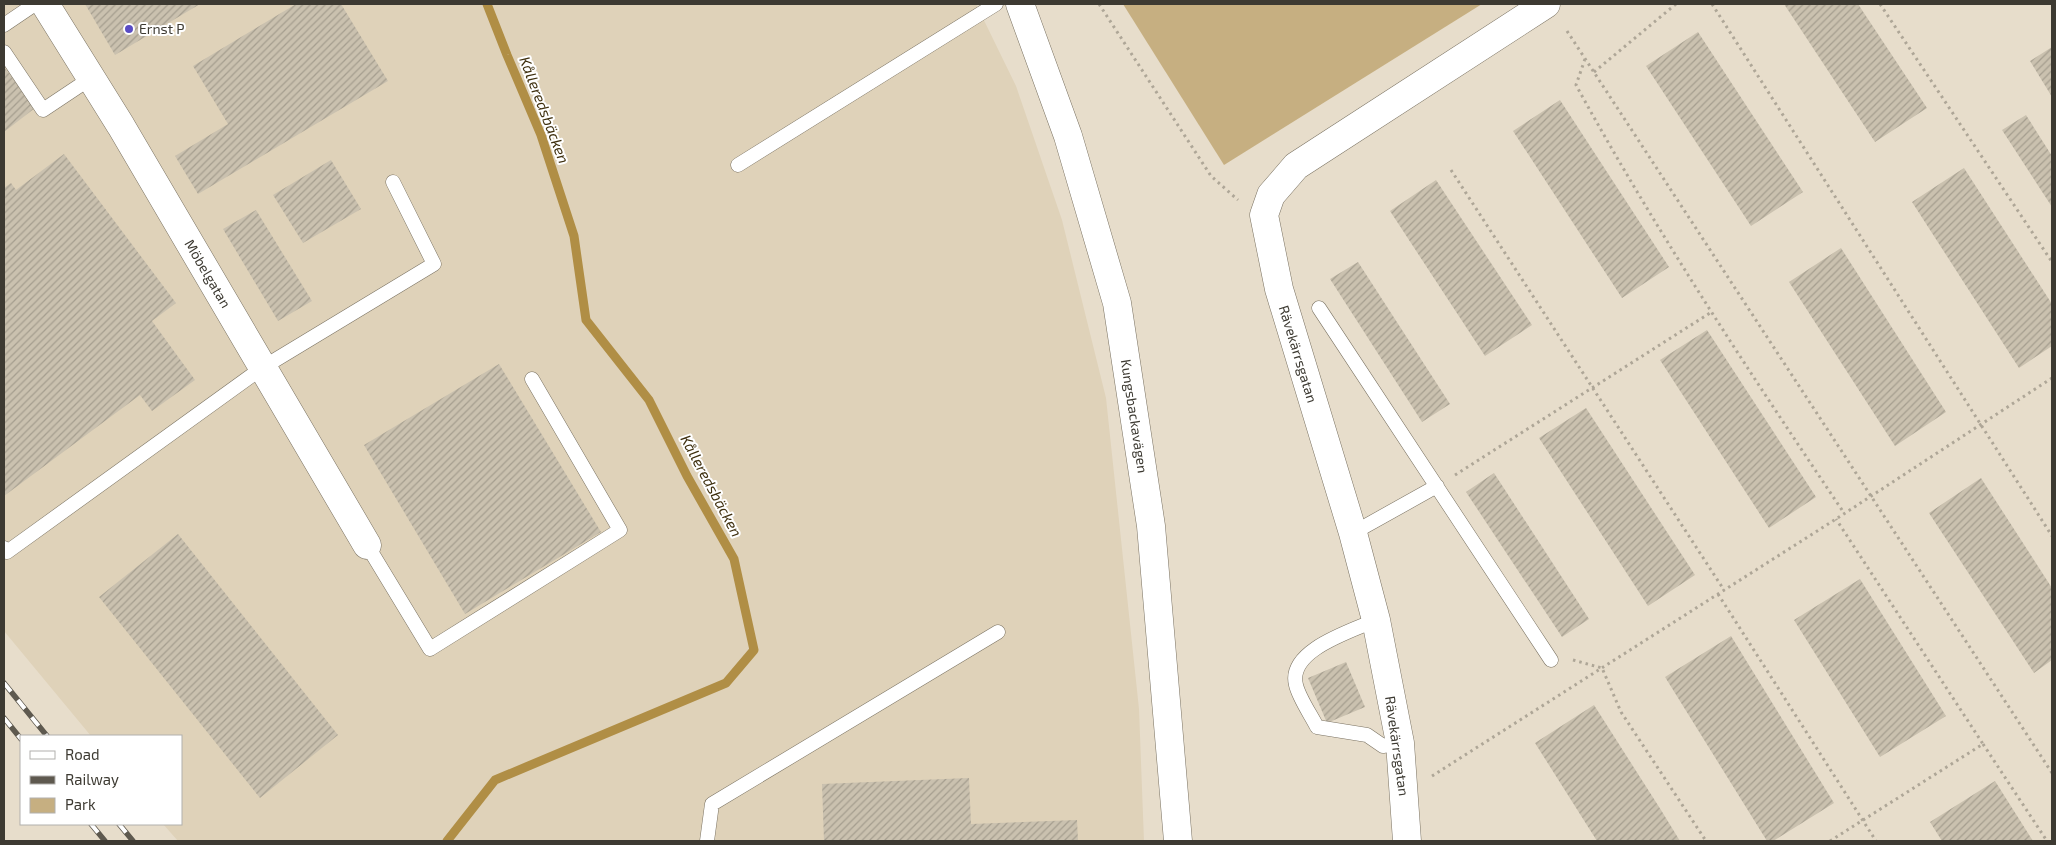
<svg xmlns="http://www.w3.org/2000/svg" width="2056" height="845" font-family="'Exo 2',sans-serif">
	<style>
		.built { fill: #dfd2b9 }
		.green { fill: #c6af81 }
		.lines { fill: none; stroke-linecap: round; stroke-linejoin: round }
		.stream { stroke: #b08e45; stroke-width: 9 }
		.building { fill: url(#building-hatch) }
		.lane-casing { stroke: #7a7262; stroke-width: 15 }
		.street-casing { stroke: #7a7262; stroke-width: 29 }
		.secondary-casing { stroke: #7a7262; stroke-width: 29 }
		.path { stroke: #aea697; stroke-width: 3; stroke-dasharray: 2.5 4; stroke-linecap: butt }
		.lane { stroke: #fff; stroke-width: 14 }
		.street { stroke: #fff; stroke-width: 28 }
		.secondary { stroke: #fff; stroke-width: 28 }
		.rail-casing { stroke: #5e594f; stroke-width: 5.5 }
		.rail { stroke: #fff; stroke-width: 4; stroke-dasharray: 11; stroke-linecap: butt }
		.poi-dot { fill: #594cc4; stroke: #fff; stroke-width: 2 }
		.labels { text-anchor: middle; stroke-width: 4; stroke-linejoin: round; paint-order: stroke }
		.poi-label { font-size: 14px; fill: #3d3a32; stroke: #fff; text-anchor: start }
		.street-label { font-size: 14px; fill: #3d3a32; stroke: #fff }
		.water-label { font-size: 15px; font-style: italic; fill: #3f300f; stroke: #fff }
	</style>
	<defs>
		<pattern id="building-hatch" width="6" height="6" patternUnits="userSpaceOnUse" patternTransform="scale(1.25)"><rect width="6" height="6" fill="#cac1af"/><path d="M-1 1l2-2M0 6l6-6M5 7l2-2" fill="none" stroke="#a59e8f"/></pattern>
	</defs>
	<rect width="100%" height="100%" fill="#e7ddcb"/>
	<path class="built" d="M4,4h972l40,82 46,134 44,178 33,311 5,132h-966l-15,-17h18v-88h-90l-87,-105z"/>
	<path class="green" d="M1123,4h359l-258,161z"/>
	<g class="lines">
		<path class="stream" d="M447,841l48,-61 231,-97 28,-33 -20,-91 -47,-83 -38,-76 -63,-80 -12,-84 -33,-101 -34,-80 -20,-51"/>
	</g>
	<path class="building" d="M85,4h115l-85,51z
		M296,4h45l47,77 -190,113 -23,-38 53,-32 -35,-58z
		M1784,4h74l69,104 -52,34z
		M1698,32l105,160 -52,34 -105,-160z
		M2052,47v50l-22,-36z
		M4,67l31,41 -31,24z
		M1560,100l109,167 -47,31 -109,-167z
		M2026,115l26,41v51l-50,-77z
		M64,154l112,149 -24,18 43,59 -43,31 -12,-16 -136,101v-308l7,-5 5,7z
		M331,160l30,49 -58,34 -30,-48z
		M1964,168l88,136v42l-33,22 -107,-166z
		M1436,180l96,145 -47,31 -95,-145z
		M256,210l56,91 -34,20 -55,-92z
		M1841,248l105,164 -51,34 -106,-164z
		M1358,262l92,142 -28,18 -92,-143z
		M1707,330l109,167 -47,31 -109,-168z
		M499,364l102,168 -136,82 -101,-169z
		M1586,408l109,167 -47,31 -109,-168z
		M1494,473l95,146 -27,18 -96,-145z
		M1981,478l71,110v72l-18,13 -105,-160z
		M178,534l160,201 -78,63 -161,-201z
		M1860,579l86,137 -66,41 -86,-137z
		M1731,636l103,167 -61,38h-6l-102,-164z
		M1346,662l19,45 -38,16 -19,-45z
		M1594,705l67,105 19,31h-83l-62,-98z
		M969,778l2,46 106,-4 1,21h-254l-2,-57z
		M1995,781l38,60h-91l-12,-19z"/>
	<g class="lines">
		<g class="lane-casing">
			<path id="lane" d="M4,25l31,-21
				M4,52l39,58 48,-32
				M738,165l258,-161
				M1319,308l232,352
				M1353,533l84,-47
				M367,545l63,104 190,-119 -88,-151
				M4,548l3,4 255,-184 172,-104 -41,-82
				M1376,620c-24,11 -89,30 -80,65 3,13 15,30 21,42l50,8 16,11 17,-3
				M707,841l5,-37 286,-172"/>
		</g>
		<g class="street-casing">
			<g id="street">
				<path id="s1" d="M45,4l76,122 246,419"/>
				<path d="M1407,841l-7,-98 -24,-123 -23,-87 -74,-244 -15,-74 7,-20 25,-29 250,-162"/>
			</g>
		</g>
		<g class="secondary-casing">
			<g id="secondary">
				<path id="s2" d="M1020,4l48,132 49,167 34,223 27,315"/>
			</g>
		</g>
		<path class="path" d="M1099,4l112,172 27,24
			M1712,4l340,532
			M1880,4l172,258
			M1567,31l485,742
			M1585,59l-9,26c81,148 174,288 268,428
			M1594,72l82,-68
			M1451,170l273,420
			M1455,475l255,-162
			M1718,594l158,247
			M1573,660l29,8 19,44 85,129
			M1983,744l64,97
			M1432,776l404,-257 216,-141
			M1830,841l153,-97 -147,-225"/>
		<use href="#lane" class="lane"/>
		<use href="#street" class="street"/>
		<use href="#secondary" class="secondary"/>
		<g class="rail-casing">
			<path id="rail" d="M4,683l43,53
				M4,718l17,21
				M91,824l14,17
				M119,824l14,17"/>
		</g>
		<use href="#rail" class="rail"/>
	</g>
	<circle class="poi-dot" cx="129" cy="29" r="5"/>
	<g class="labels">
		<g class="poi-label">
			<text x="139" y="34">Ernst P</text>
		</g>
		<g class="street-label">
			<text dy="5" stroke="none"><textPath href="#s1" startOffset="315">Möbelgatan</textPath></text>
			<text transform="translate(1298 354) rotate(73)" y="5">Rävekärrsgatan</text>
			<text dy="5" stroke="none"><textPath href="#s2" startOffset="429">Kungsbackavägen</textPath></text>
			<text transform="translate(1397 746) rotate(82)" y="5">Rävekärrsgatan</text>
		</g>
		<g class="water-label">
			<text transform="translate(544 110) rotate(69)" y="5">Kålleredsbäcken</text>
			<text transform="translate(711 486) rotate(62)" y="5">Kålleredsbäcken</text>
		</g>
	</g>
	<rect width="2056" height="845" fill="none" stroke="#3d3a32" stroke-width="10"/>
	<rect x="20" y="735" width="162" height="90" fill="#ffffff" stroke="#b1b0ad"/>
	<rect x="30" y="751" width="25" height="8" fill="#ffffff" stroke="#b1b0ad"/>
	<text x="65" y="760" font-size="15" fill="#3d3a32">Road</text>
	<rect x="30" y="776" width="25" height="8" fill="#5e594f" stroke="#b1b0ad"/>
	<text x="65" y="785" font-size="15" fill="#3d3a32">Railway</text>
	<rect x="30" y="798" width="25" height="15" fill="#c6af81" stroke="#b1b0ad"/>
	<text x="65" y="810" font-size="15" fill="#3d3a32">Park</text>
</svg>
